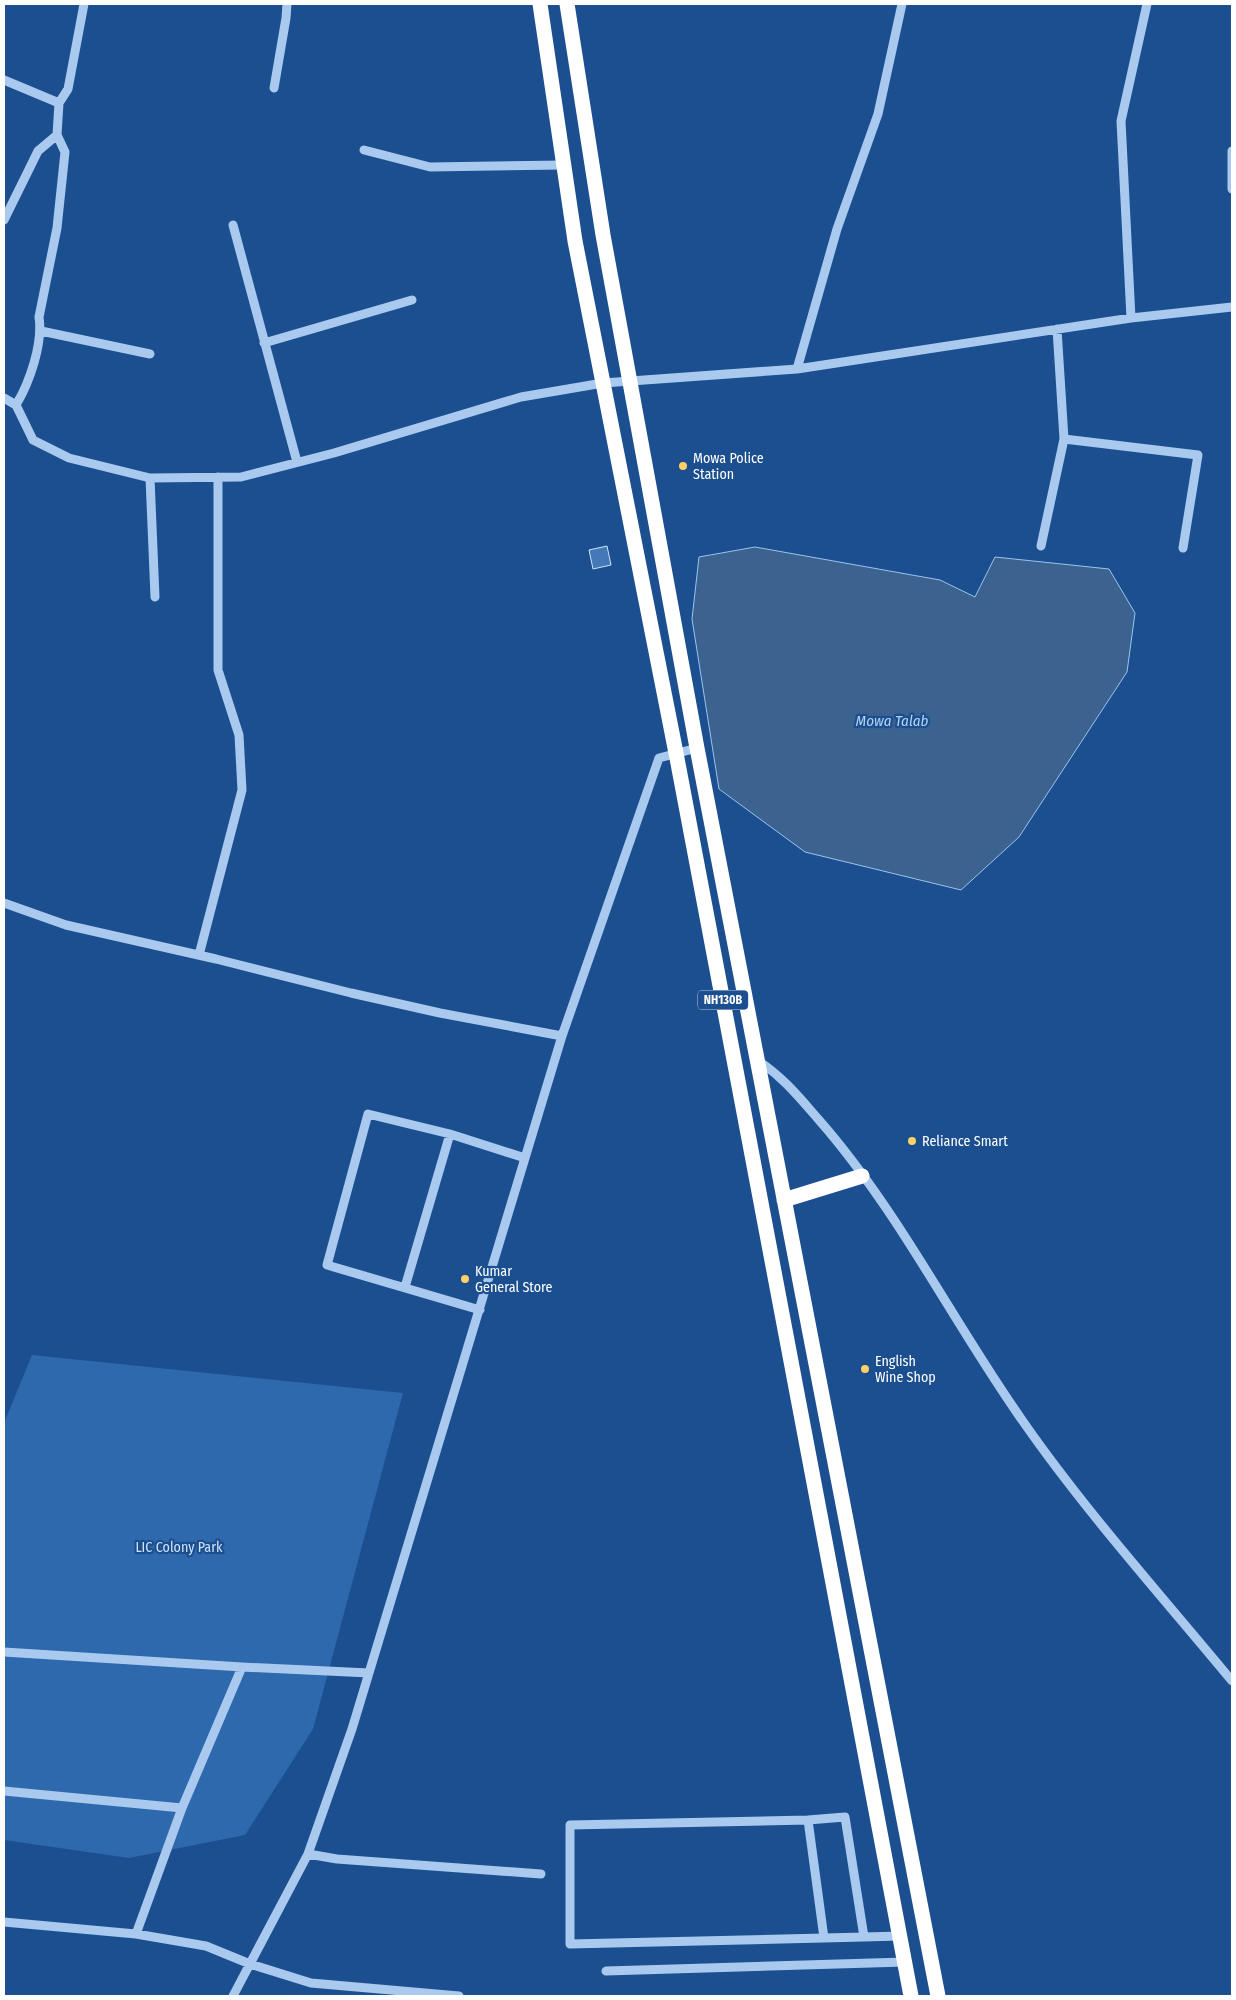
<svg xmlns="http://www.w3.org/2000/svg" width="1236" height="2000" font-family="'Fira Sans Condensed',sans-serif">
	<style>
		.green { fill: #2e69ad }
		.water { fill: #3c6290; stroke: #9cc4f0 }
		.building { fill: #4478b7; stroke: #cfe3fa }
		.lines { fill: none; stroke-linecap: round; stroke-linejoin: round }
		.minor { stroke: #a9c9ee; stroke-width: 9 }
		.highway { stroke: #fff; stroke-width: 15 }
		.poi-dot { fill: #ffd166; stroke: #1b4f8f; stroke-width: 2 }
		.labels { text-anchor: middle; stroke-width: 4.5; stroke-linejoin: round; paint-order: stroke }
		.shield { fill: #1b4f8f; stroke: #bbcadd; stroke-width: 1 }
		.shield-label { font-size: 12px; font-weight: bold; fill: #fff }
		.poi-label { font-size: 14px; fill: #fff; stroke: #1b4f8f; text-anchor: start }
		.park-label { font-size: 14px; fill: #cfe3fa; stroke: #1b4f8f }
		.water-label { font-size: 15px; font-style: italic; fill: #b5d3f5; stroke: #1b4f8f }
	</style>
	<rect width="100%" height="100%" fill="#1b4f8f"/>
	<path class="green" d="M32,1355l371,38 -90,336 -68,106 -116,23 -125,-18v-417z"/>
	<path class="water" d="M755,547l185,33 35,17 20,-40 114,12 26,44 -8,59 -108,165 -58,53 -156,-38 -86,-63 -27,-170 7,-62z"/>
	<path class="building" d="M607,546l4,19 -18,4 -4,-19z"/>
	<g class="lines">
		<path class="minor" d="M4,80l55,23
			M274,88l12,-70 1,-14
			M364,150l66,17 134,-2
			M1232,151v38
			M4,220l34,-69 19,-16
			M233,225l64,237
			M1131,318l-10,-197 26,-117
			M41,331l109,23
			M264,343l148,-43
			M797,369l40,-140 41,-115 24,-110
			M4,398l12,7 17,35 36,18 81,20 91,-1 93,-24 187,-56 82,-14 194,-14 334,-51 101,-11
			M16,405c14,-23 27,-62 23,-88l18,-89 8,-76 -8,-17 2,-32 9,-14 16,-85
			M1064,439l134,16 -15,93
			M150,478l5,119
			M1041,546l23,-107 -7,-110
			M4,903l62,22 150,34 135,34 89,20 122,23
			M199,955l43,-165 -3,-55 -21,-65v-193
			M757,1060c25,16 42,37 62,60 79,90 134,202 203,300 64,92 139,175 210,261
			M405,1287l45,-153
			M480,1310l-153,-45 41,-151 82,20 75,24
			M4,1652l238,15 127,6
			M4,1791l178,17 60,-141
			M808,1820l37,-3 19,120
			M308,1854l29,5 204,15
			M4,1922l132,12 70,12 44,18 61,19 148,13
			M136,1934l46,-126
			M824,1938l-16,-118 -238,5v119l294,-7 36,-1
			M606,1971l299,-9
			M233,1996l75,-142 44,-125 210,-693 97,-278 38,-10"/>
		<path class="highway" d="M540,4l35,237 101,512 235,1243
			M567,4l36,231 94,513 241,1248
			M784,1200l78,-24"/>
	</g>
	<g class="poi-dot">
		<circle cx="683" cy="466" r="5"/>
		<circle cx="912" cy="1141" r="5"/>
		<circle cx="465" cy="1279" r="5"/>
		<circle cx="865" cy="1369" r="5"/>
	</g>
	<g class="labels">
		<rect class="shield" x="698" y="990.5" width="50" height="19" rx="4"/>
		<g class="shield-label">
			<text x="723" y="1004">NH130B</text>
		</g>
		<g class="poi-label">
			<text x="693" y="463">Mowa Police<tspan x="693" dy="16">Station</tspan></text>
			<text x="922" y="1146">Reliance Smart</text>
			<text x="475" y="1276">Kumar<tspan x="475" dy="16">General Store</tspan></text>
			<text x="875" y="1366">English<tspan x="875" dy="16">Wine Shop</tspan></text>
		</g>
		<g class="park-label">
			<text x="179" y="1552">LIC Colony Park</text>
		</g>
		<g class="water-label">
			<text x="892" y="726">Mowa Talab</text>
		</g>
	</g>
	<rect width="1236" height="2000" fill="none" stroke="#ffffff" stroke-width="10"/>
</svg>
